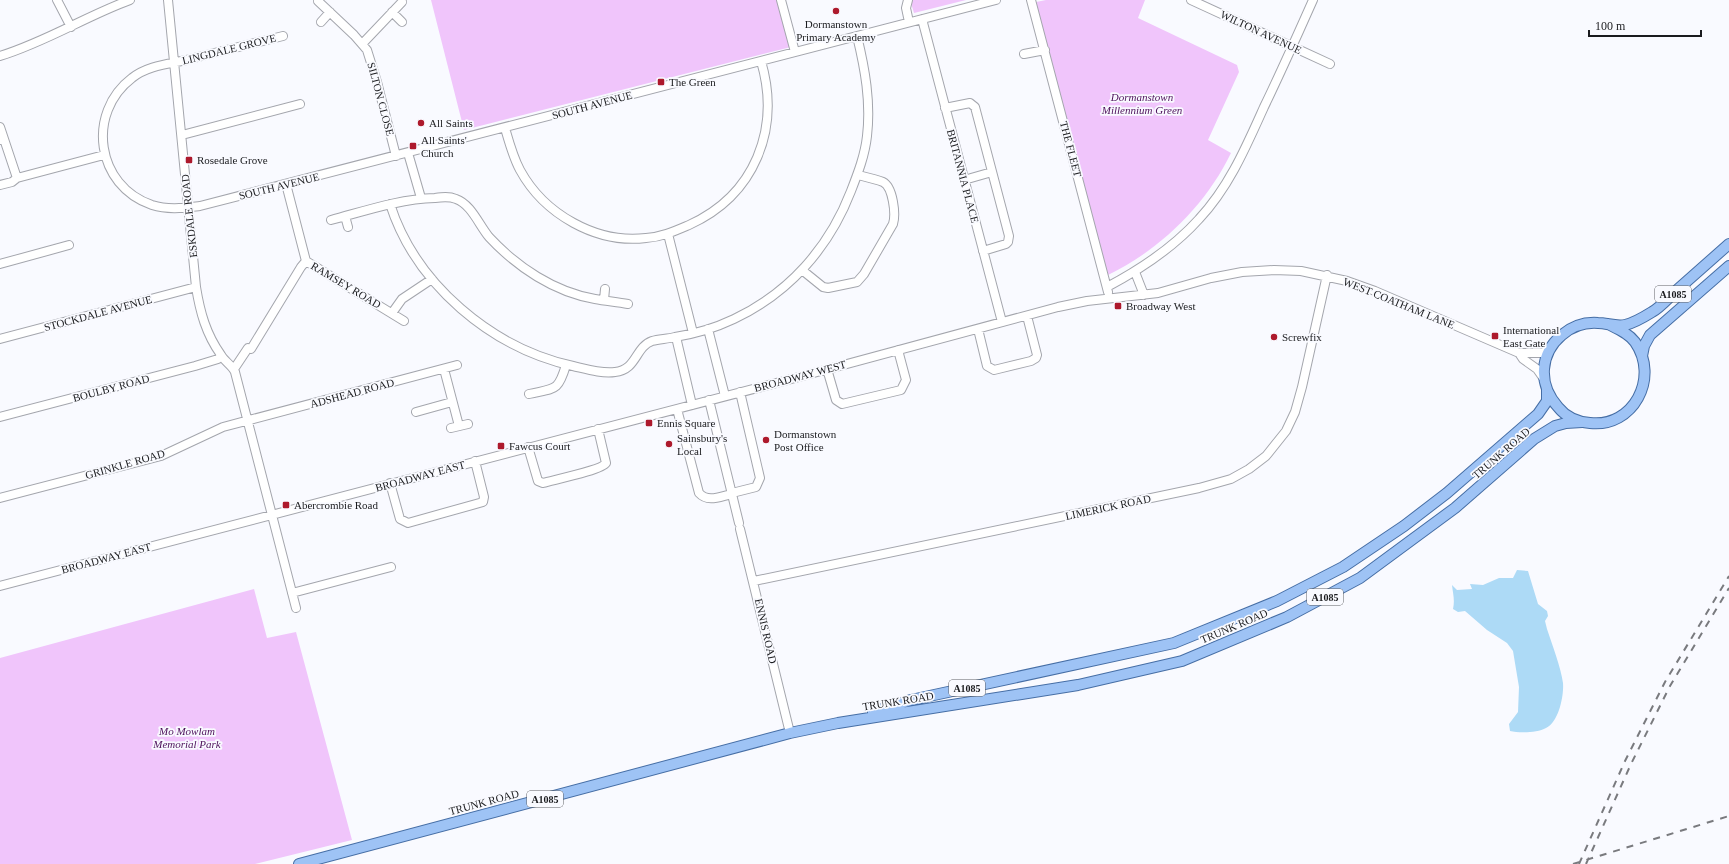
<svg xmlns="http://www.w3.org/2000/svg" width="1729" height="864" font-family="'Times New Roman',serif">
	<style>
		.green { fill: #f0c5fb }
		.water { fill: #addaf6 }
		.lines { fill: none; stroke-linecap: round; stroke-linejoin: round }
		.minor-casing { stroke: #a4a6ad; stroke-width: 10 }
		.major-casing { stroke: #466ea5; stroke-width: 12 }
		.minor { stroke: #fff; stroke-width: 8 }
		.major { stroke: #9ec3f5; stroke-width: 10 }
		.rail { stroke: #797a7e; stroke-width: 2; stroke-dasharray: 7 7; stroke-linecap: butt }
		.poi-dot { fill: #ad192c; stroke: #f9faff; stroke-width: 1.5 }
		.labels { text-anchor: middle; stroke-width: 3.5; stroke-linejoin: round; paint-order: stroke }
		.shield { fill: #f9faff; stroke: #5d5e62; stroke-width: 1 }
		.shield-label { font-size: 10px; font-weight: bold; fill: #1a1b1e }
		.poi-label { font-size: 11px; fill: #1a1b1e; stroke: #f9faff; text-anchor: start }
		.street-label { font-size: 11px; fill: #1a1b1e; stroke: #f9faff }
		.park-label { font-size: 11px; font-style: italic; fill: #4d105b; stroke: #f9faff }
	</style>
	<rect width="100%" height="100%" fill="#f9faff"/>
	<path class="green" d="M431,0h347l13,47 -327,83z
		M910,0h56l-52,13z
		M1046,0h99l-7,18 99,47 2,7 -31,68 23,13c-25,52 -71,97 -123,122l-72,-273z
		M254,589l13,49 29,-6 56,208 -97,24h-255v-206z"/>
	<path class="water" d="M1517,570l11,1 10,33 9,7 1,5 -3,5 2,8c5,15 14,39 16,54 1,12 -4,39 -17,45 -9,5 -27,5 -36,3l-1,-7 9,-12 1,-25 -6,-36 -6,-8 -20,-13 -22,-19 -7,1 -5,-3c2,-9 0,-15 -1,-24l5,5 15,-1 -2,-5 13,1 16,-7h14z"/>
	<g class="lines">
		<g class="minor-casing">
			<path id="minor" d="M57,0l14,27
				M168,0l28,287c4,25 10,47 25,68 4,7 11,10 14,17l61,236
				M781,0l14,52
				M908,0l-2,8 3,14
				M1031,0l77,292
				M1191,0l139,64
				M318,1l36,34 13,15 10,32 19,74
				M392,12l10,10
				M922,19l80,303
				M321,22l9,-10
				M283,36c-32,8 -65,16 -97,24 -18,4 -39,6 -54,18 -46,35 -36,108 20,127 16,5 31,3 48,1l796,-206
				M363,43l39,-41
				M1024,54l21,-4
				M0,56c46,-14 86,-40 130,-56
				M945,108l25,-5 5,4 34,129 -1,6 -2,2 -23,7
				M0,127l4,12
				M505,128c4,14 8,29 15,42 24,44 76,74 126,68 16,-1 29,-7 43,-13 66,-30 92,-96 72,-164
				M182,135l118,-31
				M0,140l4,-1 13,39
				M408,153l13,45
				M964,180l28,-8
				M286,184l20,77 98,60
				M0,185l12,-3 5,-4 87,-23
				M390,204c26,81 102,144 183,162 13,3 29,8 42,6 22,-2 20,-25 37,-31 7,-2 15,-2 23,-4 20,-3 40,-9 59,-18 55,-26 95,-71 117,-128 7,-18 14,-36 16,-55 4,-34 -2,-67 -10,-100
				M345,216l3,11
				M331,220c34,-9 68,-21 104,-22 7,-1 14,-2 21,1 15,5 23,26 33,38 28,30 65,55 106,62 11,2 22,3 33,5
				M668,234l25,99
				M0,264l69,-19
				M802,270l21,17 5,1 29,-6 7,-8 29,-50c3,-10 0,-37 -10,-42 -8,-3 -17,-5 -25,-7
				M1135,272l9,23
				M1107,287c34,-18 66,-39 92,-68 30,-32 47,-72 65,-112 17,-35 33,-71 49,-107
				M604,300l1,-11
				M392,313l10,-14 30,-20
				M708,329l17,67
				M978,329l9,37 7,4 37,-9 5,-3 1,-3 -10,-39
				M676,337l16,68
				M0,339l196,-52
				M1519,353l4,6 14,10 7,10
				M234,369l14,-21 3,1 50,-82 5,-6
				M444,369l15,57
				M827,369l9,31 6,4 59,-14 5,-10 -8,-30
				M529,394c26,-6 29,-2 37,-29
				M709,400l30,123
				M677,409l22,84c9,10 22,3 33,1
				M416,412l36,-10
				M0,417l195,-51 23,-7 3,-3
				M451,428l17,-4
				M528,447l10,34 5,2c10,-3 59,-13 63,-20l-8,-34
				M390,483l10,36 8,4 75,-21 1,-5 -9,-36
				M732,493l24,-6 4,-9 -20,-86
				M0,498l161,-42 62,-29 234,-62
				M740,529l50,204
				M754,581l445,-93 32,-9 18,-10 17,-13 20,-25 9,-19 7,-25 25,-112
				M0,586l784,-205 274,-74 29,-6 71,-8 53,-15 31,-6 32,-2 27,1 46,10 28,10 144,62h23l8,-4
				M292,593l99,-26"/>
		</g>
		<g class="major-casing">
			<path id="major" d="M1608,324c10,5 20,9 27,18 25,36 -2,86 -45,81 -12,-1 -24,-6 -32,-16 -9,-10 -15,-24 -14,-38 2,-27 27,-48 54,-46 9,0 18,4 27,2 9,-2 19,-8 27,-13 9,-5 17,-15 25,-22 17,-15 35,-31 52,-46
				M1642,356l2,-10 6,-11 79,-69
				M873,712l38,-12 263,-57 103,-42 66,-34 61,-41 43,-33 91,-79 9,-13v-11
				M299,864l491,-131 48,-10 240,-38 104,-24 105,-44 73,-39 95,-70 79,-69 21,-13 11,-3 16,-1"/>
		</g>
		<use href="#minor" class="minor"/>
		<use href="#major" class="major"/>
		<path class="rail" d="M1573,864l156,-48
			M1579,864l46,-103 40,-79 64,-106
			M1586,864l45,-100 39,-78 59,-98"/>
	</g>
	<g class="poi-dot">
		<circle cx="836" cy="11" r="4"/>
		<rect x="657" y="78" width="8" height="8" rx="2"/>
		<circle cx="421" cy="123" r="4"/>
		<rect x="409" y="142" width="8" height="8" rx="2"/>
		<rect x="185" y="156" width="8" height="8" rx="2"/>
		<rect x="1114" y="302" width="8" height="8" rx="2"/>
		<rect x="1491" y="332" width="8" height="8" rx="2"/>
		<circle cx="1274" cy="337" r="4"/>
		<rect x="645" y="419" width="8" height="8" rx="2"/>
		<circle cx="766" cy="440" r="4"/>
		<circle cx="669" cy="444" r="4"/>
		<rect x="497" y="442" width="8" height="8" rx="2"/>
		<rect x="282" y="501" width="8" height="8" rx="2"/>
	</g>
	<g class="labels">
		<g class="shield">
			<rect x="1655" y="286" width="36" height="16" rx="3"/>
			<rect x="1307" y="589" width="36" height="16" rx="3"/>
			<rect x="949" y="680" width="36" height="16" rx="3"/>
			<rect x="527" y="791" width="36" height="16" rx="3"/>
		</g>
		<g class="shield-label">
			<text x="1673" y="298">A1085</text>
			<text x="1325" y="601">A1085</text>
			<text x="967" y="692">A1085</text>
			<text x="545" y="803">A1085</text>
		</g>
		<g class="poi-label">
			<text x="836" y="28" text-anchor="middle">Dormanstown<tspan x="836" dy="13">Primary Academy</tspan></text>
			<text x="669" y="86">The Green</text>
			<text x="429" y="127">All Saints</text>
			<text x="421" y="144">All Saints'<tspan x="421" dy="13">Church</tspan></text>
			<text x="197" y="164">Rosedale Grove</text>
			<text x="1126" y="310">Broadway West</text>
			<text x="1503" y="334">International<tspan x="1503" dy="13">East Gate</tspan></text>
			<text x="1282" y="341">Screwfix</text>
			<text x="657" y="427">Ennis Square</text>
			<text x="774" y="438">Dormanstown<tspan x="774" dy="13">Post Office</tspan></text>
			<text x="677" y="442">Sainsbury's<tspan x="677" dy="13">Local</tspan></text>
			<text x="509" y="450">Fawcus Court</text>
			<text x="294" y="509">Abercrombie Road</text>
		</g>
		<g class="street-label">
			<text transform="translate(1261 32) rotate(25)" y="4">WILTON AVENUE</text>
			<text transform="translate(229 49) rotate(-14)" y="4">LINGDALE GROVE</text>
			<text transform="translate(381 99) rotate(75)" y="4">SILTON CLOSE</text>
			<text transform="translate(592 105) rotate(-15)" y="4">SOUTH AVENUE</text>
			<text transform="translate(1071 149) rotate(75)" y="4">THE FLEET</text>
			<text transform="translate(963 176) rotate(75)" y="4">BRITANNIA PLACE</text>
			<text transform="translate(279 186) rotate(-14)" y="4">SOUTH AVENUE</text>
			<text transform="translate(189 216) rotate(-96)" y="4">ESKDALE ROAD</text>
			<text transform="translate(346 285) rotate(31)" y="4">RAMSEY ROAD</text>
			<text transform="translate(1399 303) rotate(22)" y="4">WEST COATHAM LANE</text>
			<text transform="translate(98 313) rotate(-15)" y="4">STOCKDALE AVENUE</text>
			<text transform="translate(800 376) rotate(-15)" y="4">BROADWAY WEST</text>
			<text transform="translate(111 388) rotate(-15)" y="4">BOULBY ROAD</text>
			<text transform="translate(352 393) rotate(-15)" y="4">ADSHEAD ROAD</text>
			<text transform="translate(1501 453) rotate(-41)" y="4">TRUNK ROAD</text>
			<text transform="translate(125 464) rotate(-16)" y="4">GRINKLE ROAD</text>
			<text transform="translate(420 476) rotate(-15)" y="4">BROADWAY EAST</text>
			<text transform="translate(1108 507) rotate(-12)" y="4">LIMERICK ROAD</text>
			<text transform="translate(106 558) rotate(-15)" y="4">BROADWAY EAST</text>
			<text transform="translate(1234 626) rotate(-23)" y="4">TRUNK ROAD</text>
			<text transform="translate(766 631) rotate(77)" y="4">ENNIS ROAD</text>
			<text transform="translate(898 701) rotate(-9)" y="4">TRUNK ROAD</text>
			<text transform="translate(484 802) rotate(-15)" y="4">TRUNK ROAD</text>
		</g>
		<g class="park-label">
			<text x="1142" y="101">Dormanstown<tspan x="1142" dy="13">Millennium Green</tspan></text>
			<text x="187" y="735">Mo Mowlam<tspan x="187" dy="13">Memorial Park</tspan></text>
		</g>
	</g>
	<path d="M1589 30v6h112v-6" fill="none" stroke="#1a1b1e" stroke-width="2"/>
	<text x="1595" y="30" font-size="12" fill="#1a1b1e" stroke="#f9faff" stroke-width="3" paint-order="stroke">100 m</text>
</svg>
